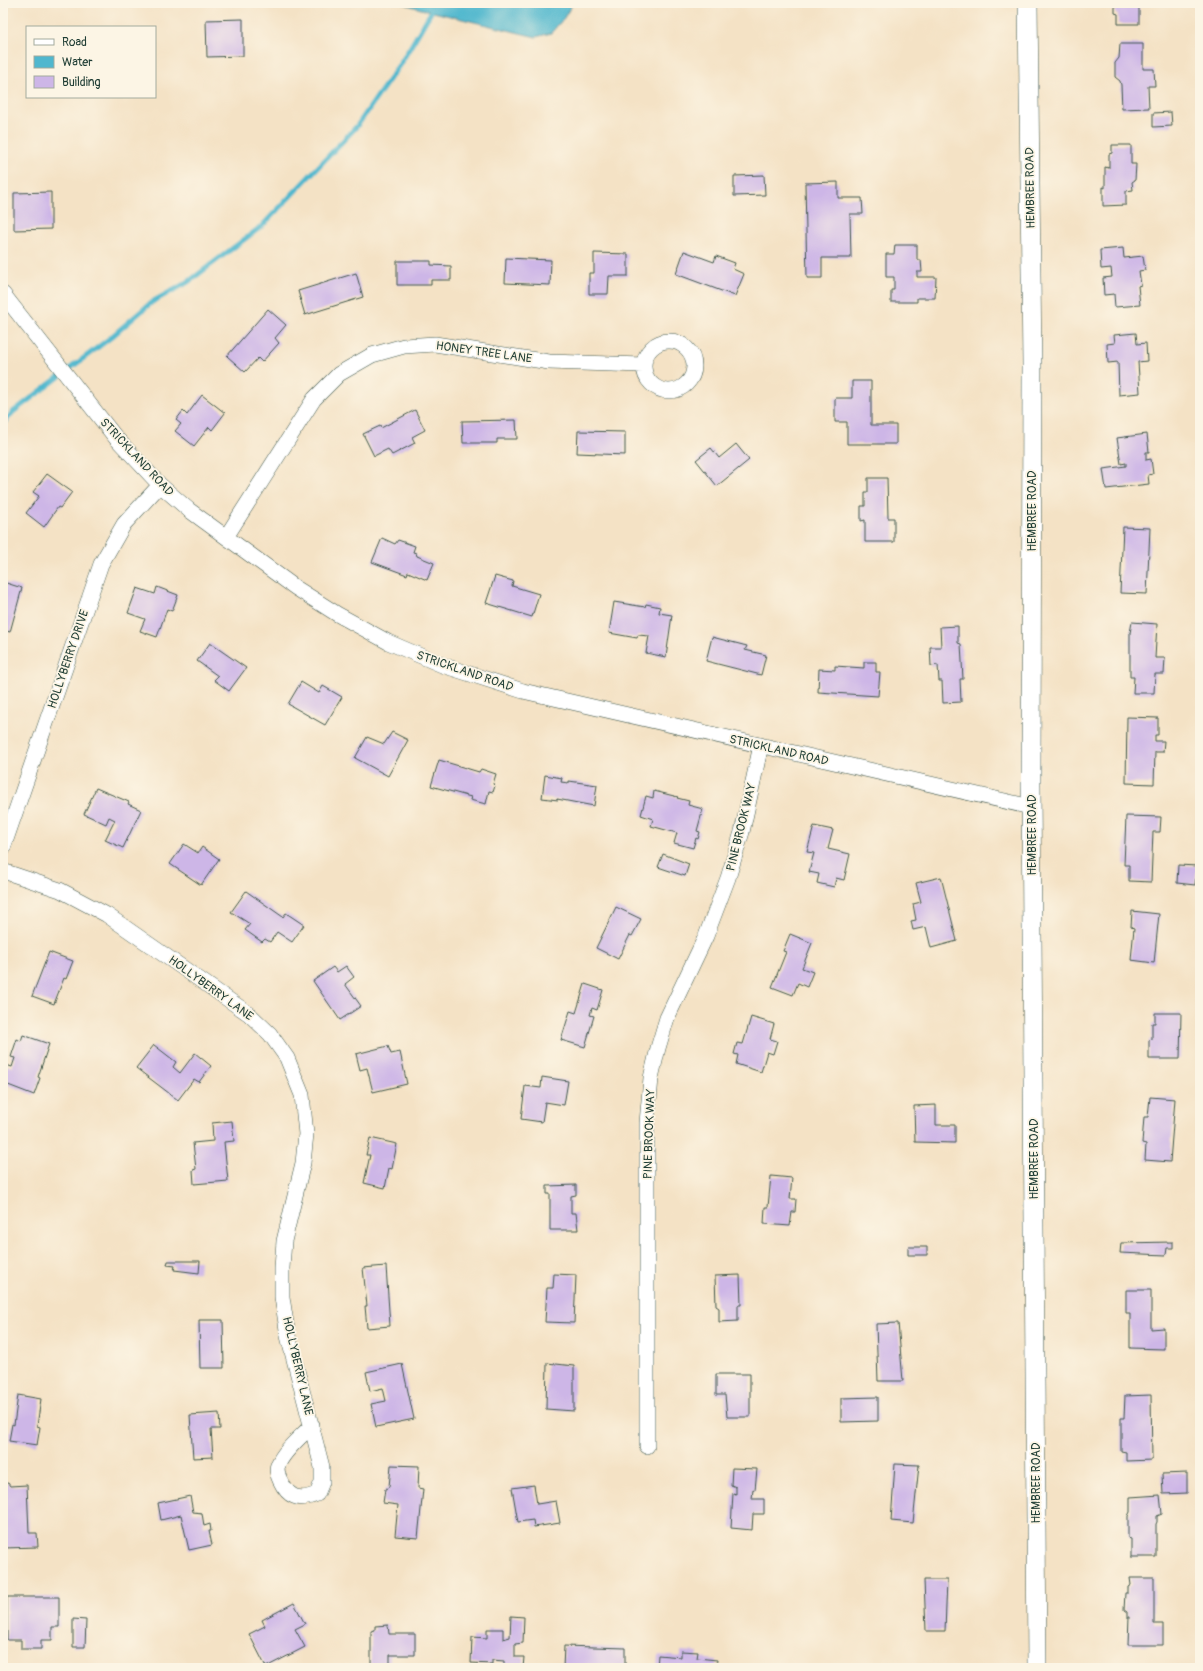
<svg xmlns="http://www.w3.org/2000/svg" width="1203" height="1671" font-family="Pangolin,sans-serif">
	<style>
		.water { fill: #50b7ce; stroke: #387a81 }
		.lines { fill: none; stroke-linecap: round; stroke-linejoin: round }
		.stream { stroke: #50b7ce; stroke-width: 5 }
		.building { fill: #cdb6e7 }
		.minor-casing { stroke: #3f564a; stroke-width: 16 }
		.tertiary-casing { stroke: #3f564a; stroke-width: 20 }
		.minor { stroke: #fff; stroke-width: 15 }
		.tertiary { stroke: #fff; stroke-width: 19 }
		.labels { text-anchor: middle; stroke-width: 3.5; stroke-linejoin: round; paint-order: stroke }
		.street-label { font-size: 12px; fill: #1f3d34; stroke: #fcf5e5 }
	</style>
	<rect width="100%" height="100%" fill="#fcf5e5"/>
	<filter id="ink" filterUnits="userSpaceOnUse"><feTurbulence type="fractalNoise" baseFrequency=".025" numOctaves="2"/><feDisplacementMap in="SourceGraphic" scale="8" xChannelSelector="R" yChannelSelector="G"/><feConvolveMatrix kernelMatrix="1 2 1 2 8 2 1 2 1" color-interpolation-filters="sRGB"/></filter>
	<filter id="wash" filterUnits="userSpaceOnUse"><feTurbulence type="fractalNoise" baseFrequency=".012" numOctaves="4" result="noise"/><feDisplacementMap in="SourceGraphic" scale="16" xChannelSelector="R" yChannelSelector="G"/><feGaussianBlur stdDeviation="0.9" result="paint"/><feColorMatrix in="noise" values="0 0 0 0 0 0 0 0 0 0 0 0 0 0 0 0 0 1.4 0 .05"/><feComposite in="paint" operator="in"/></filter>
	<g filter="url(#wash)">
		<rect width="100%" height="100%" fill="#f4e2c5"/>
		<path class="water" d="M401,3h172l-9,15 -13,15 -15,4 -115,-28z"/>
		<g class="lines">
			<path class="stream" d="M3,424l10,-12 97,-74 42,-36 36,-20 74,-56 95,-100 45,-65 29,-49"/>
		</g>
		<g id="blocks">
			<path class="building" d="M1115,3h24v21h-21v-10l-3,-1z
				M243,19v37l-36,1 -1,-37z
				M1120,44h23v25h11l1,17h-7l1,22 -27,1 -1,-24 -1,-4 -5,-4v-14l4,-5z
				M1171,112l1,14 -19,1v-14z
				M1112,145h19v19h5l-1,16 -3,2 1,8 -7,1v14l-23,1v-19l2,1v-21l4,1v-14l3,-1z
				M764,175l1,20 -31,1v-20z
				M838,182v16h24l1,16h-13l1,44h-29v20h-15l-2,-95z
				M51,192v37l-37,1v-37z
				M895,245h22v15h4l1,12h-5v5h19l-1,21h-18v4h-26v-12h3v-13h-8v-23h8z
				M1123,248l1,10 19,-2 2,14 -6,1 2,14 -3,1 2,19 -25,2 -1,-13 -10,1 -1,-17 9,-1 -1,-9 -10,1 -1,-19z
				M684,251l30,11 2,-6 19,7 -2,6 11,5 -9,22 -59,-22z
				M594,253l34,1v22h-19l-1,18h-19v-21h5z
				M506,258l45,2 -1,25 -45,-2z
				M397,261h34v4l20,1v14h-20v5h-34z
				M356,273l7,24 -58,18 -7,-24z
				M268,309l18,16 -11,13 4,5 -17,19 -4,-4 -13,14 -18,-16z
				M1136,333l1,11 9,-1 1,18 -9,1 2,31 -21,2 -1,-33 -10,1 -1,-19 8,-1 -1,-8z
				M852,381h19v44h25v19h-49v-22h-12v-24h17z
				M202,395l23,18 -13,17 -3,-3 -15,19 -19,-15 6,-7 -5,-4 7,-9 4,4z
				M415,410l10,20 -13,7 3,6 -23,12 -4,-6 -14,7 -11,-22 17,-8 1,2z
				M516,420l1,19h-20v4h-34l-1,-22z
				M578,431l47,1v23l-48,-2z
				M1147,434l2,18h-3v8l5,-1 2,15 -5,1 1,9 -43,5 -3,-20 23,-3v-3l-5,1 -4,-26z
				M736,444l13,16 -32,26 -21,-26 15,-12 8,10z
				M47,474l25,18 -12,16 -2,-1 -14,20 -18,-14 13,-17 -6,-4z
				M868,478h19l1,40h6v24h-29v-22l-4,1v-15h4v-14h3z
				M1123,527l27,1 -3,66 -27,-1z
				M382,538l13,6 3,-4 17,6 -2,6 3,1 1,3 17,7 -7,17 -19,-8 -1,3 -35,-13z
				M495,576l18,5 -1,5 27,8 -7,23 -46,-14z
				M3,582l19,6 -12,44 -7,-2z
				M157,587l21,8 -6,16 -5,-2 -10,28 -17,-6 5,-12 -17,-6 9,-25 18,6z
				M614,602l31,5 1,-3 14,3 -1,6 13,2 -6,42 -20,-4 3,-17 -11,-1 -1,3 -28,-5z
				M1132,622l25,2 -2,34h10l-1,16h-9l-1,19h-21l1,-16h-4v-44z
				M958,626v17l3,1 2,35h-3l1,23 -18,1 -1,-22h-3l-1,-16 -7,1 -1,-19h11l-1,-20z
				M712,637l35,9 -2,4 21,5 -5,20 -55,-14z
				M210,643l36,25 -17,23 -15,-11 4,-4 -21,-15z
				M864,662h12v10h4l-2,24 -60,-4 1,-23 16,1v-4l29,2z
				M301,682l18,11 4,-7 19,11 -17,28 -37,-21z
				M1127,717l31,1v17h-3v6h9l-1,11h-8l-1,32 -28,-1z
				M392,732l16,8 -20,36 -33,-18 12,-21 17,7z
				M439,760l40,12 2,-3 15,5 -3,10 2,2 -2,6 -4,-1 -3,13 -16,-4 1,-3 -40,-11z
				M545,775l17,3 -1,4 8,1v-2l28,4 -3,21 -37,-7 1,1 -16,-2z
				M96,788l33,14 -1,2 13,6 -18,38 -18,-8 10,-20 -6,-3 -3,7 -22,-10z
				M654,791l24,6 -1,1 12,3 -1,4 15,4 -6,22 3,1 -2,7 -2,-1 -3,10 -19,-5 3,-10 -26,-7 2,-7 -12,-4 5,-19 7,2z
				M1126,816l35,1 -1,15h-7l-2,50 -22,-1v-16h-5z
				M814,826l19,4 -5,19 22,5 -6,26 -8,-2 -2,9 -17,-4 2,-9 -10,-2 5,-19 -7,-1z
				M184,844l14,9 4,-6 17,12 -18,26 -31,-21z
				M663,854l26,10 -4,12 -27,-9z
				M1178,865l19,1 -2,19 -18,-2z
				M941,877l16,64 -26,7 -5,-21 -13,3 -2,-9 5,-1 -3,-16 8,-2 -5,-19z
				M246,891l37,26 3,-4 18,12 -12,17 -15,-10 -7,10 -5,-3 -3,3 -17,-12 5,-6 -19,-12z
				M616,907l25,12 -9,17 -2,-1 -12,24 -22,-11z
				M1132,911l27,3 -5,49 -23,-3 3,-32 -3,-1z
				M790,934l22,9 -10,25 11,4 -6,15 -9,-4 -5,12 -21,-8 14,-35 -3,-1z
				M49,952l24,9 -7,18 -2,-1 -10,26 -22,-8z
				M346,966l8,11 -9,7 16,22 -21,14 -27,-39 20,-14 4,5z
				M585,984l18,6 -6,20 -5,-2 -2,7 4,1 -9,31 -24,-7 9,-29 6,2z
				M1155,1013h26l-1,46h-31v-19l3,-1v-16h3z
				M751,1017l23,7 -4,15 7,2 -4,13 -6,-2 -6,20 -25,-8 2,-9 -4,-1 3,-11 6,1z
				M23,1035l26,9 -11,33 2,1 -6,17 -31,-12v-19l9,3 3,-9 -4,-1 6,-18 4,2z
				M154,1045l22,17 -3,5 7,6 15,-20 16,13 -12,16 -5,-3 -16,21 -42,-32z
				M388,1046l3,8 9,-2 7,32 -34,8 -6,-24 -7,2 -4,-16z
				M542,1077l26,4 -4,24 -19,-3 -3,20 -21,-3 4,-33 16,2z
				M1150,1097l25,2 -5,63 -25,-2 1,-16 -4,-1 2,-26h4z
				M936,1105v20h19v18l-40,-1 -1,-36z
				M232,1121l2,20 -10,1 4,39 -34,3 -1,-14 3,-1 -3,-26 20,-2 -1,-18z
				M370,1138l27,6 -5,25 -3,-1 -4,20 -21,-5 6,-28h-4z
				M771,1176l21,2 -2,21h6l-1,13h-3l-2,14 -26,-2 1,-17h3z
				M576,1185v10l-5,1v17h5l2,17h-28v-36h-3v-8z
				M1173,1242v6h-6l-1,7 -46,-2 1,-10z
				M908,1247h19v8h-19z
				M168,1261h32l-1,12 -25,-3 1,-4 -8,-1z
				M386,1266l4,60 -23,2 -2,-22h2l-4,-38z
				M554,1274l22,1 -2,48 -29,-1 2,-34h6z
				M740,1275l1,30h-3v16l-19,1v-14l-3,-2 -1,-30z
				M1126,1290h25v39l13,-1v21l-34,-1v-35h-4z
				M199,1320h24l1,48h-24z
				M898,1323l5,58h-25l-2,-57z
				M547,1363l27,3v45l-28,-2z
				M402,1364l12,55 -38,8 -5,-23 15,-3 -3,-13 -13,3 -4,-19z
				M716,1374h34v43h-23l-2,-22h-9z
				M18,1395l23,4 -4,27 3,1 -3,18 -28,-4 3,-17 2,1z
				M1151,1395l1,65 -26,1v-9l-5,-1v-33h3l1,-22z
				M878,1397v24l-37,1v-24z
				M219,1413l1,16h-9l2,28 -20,1 -3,-43z
				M895,1464l24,1 -6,58 -22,-2z
				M391,1465l28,1 -1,22 5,1 -5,49 -23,-2 3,-31 -15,-2 2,-14 4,-2z
				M732,1468l25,1 -2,21 -2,-1 -1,10h12v15h-11l-1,16 -21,-2 2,-35 3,1v-7l-5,-2z
				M1187,1473v20l-24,1 -1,-20z
				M8,1483l2,3 17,-1 2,48h8l1,14 -35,1v-64z
				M534,1485l3,19 19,-3 4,22 -26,4 -1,-7 -15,2 -6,-34z
				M1160,1495l2,19 -5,2v6l-1,2v33h-25v-18l-3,-1v-22l2,-4v-15z
				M190,1496l3,16 9,1 2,13 6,-2 1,7h-2l3,14 -23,5 -8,-35 -20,5 -3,-17z
				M1130,1578h24v46h9v21h-35l1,-28h-2v-5l-3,-2 1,-17h3v-6l3,-2z
				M924,1580h23l-2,51h-19z
				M7,1597h52v30h-7v13h-11v9h-20v-9h-14z
				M294,1603l11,21 -10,5 10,18 -39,20 -17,-33 16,-8 -3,-6z
				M511,1616l13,1 -1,26 -8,1v13h9l-1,11h-19v-7l-12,-1v4l-21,-1 1,-26 15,1v-9h16v10l7,-2z
				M73,1619l13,1 -1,27h-12z
				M388,1625l1,9h26v21h-25v13h-19v-37l4,-1v-4z
				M564,1646l61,2v20h-62z
				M681,1651l17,1 -1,6 20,2 -1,8h-59l1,-13 23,2z
				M916,1666l26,1v1h-26z"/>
		</g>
	</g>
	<g filter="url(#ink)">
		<use href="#blocks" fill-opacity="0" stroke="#3f564a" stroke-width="1"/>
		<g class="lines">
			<g class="minor-casing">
				<path id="minor" d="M3,294l113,144 44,47 29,25 107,78 41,26 51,28 54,23 81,26 508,116
					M644 366a25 25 0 1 1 50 0a25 25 0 1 1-50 0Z
					M226,537l88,-138 25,-25 33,-19 32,-9 31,-2 114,18 94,3
					M3,848l98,-284 23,-40 36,-39
					M3,871l57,19 47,25 142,99 21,20 17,24 15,37 4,39 -3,29 -19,78 -2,27v29l6,39 34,131v15l-5,12c-19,8 -29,3 -37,-14 -2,-4 -4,-11 -2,-15 6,-15 23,-28 34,-40
					M647,1446v-323l4,-45 7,-30 9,-30 39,-82 22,-58 14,-46 19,-87"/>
			</g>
			<g class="tertiary-casing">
				<path id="tertiary" d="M1028,3l4,362 -1,421 6,882"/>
			</g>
			<use href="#minor" class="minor"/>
			<use href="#tertiary" class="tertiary"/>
		</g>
	</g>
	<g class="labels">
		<g class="street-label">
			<text transform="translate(1030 188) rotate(-91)" y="4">HEMBREE ROAD</text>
			<text transform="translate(484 352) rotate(8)" y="4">HONEY TREE LANE</text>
			<text transform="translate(137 457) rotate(47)" y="4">STRICKLAND ROAD</text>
			<text transform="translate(1032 511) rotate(-90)" y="4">HEMBREE ROAD</text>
			<text transform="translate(68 659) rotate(-71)" y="4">HOLLYBERRY DRIVE</text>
			<text transform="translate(465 671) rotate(19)" y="4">STRICKLAND ROAD</text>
			<text transform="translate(779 750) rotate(13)" y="4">STRICKLAND ROAD</text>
			<text transform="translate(741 827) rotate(-76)" y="4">PINE BROOK WAY</text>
			<text transform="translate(1032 835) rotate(-90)" y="4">HEMBREE ROAD</text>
			<text transform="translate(211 988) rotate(36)" y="4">HOLLYBERRY LANE</text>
			<text transform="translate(649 1134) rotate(-88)" y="4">PINE BROOK WAY</text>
			<text transform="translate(1034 1159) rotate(-90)" y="4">HEMBREE ROAD</text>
			<text transform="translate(298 1366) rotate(77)" y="4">HOLLYBERRY LANE</text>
			<text transform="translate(1036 1483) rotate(-90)" y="4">HEMBREE ROAD</text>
		</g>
	</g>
	<rect width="1203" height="1671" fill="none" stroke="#fcf5e5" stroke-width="16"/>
	<rect x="26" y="26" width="130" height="72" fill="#fcf5e5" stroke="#a4ab9e"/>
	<rect x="34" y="39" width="20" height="6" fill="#ffffff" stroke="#a4ab9e"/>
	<text x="62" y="46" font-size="12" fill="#1f3d34">Road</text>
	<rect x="34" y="56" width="20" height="12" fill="#50b7ce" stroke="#a4ab9e"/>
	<text x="62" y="66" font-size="12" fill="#1f3d34">Water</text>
	<rect x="34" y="76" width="20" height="12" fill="#cdb6e7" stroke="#a4ab9e"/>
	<text x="62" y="86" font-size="12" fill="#1f3d34">Building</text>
</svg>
